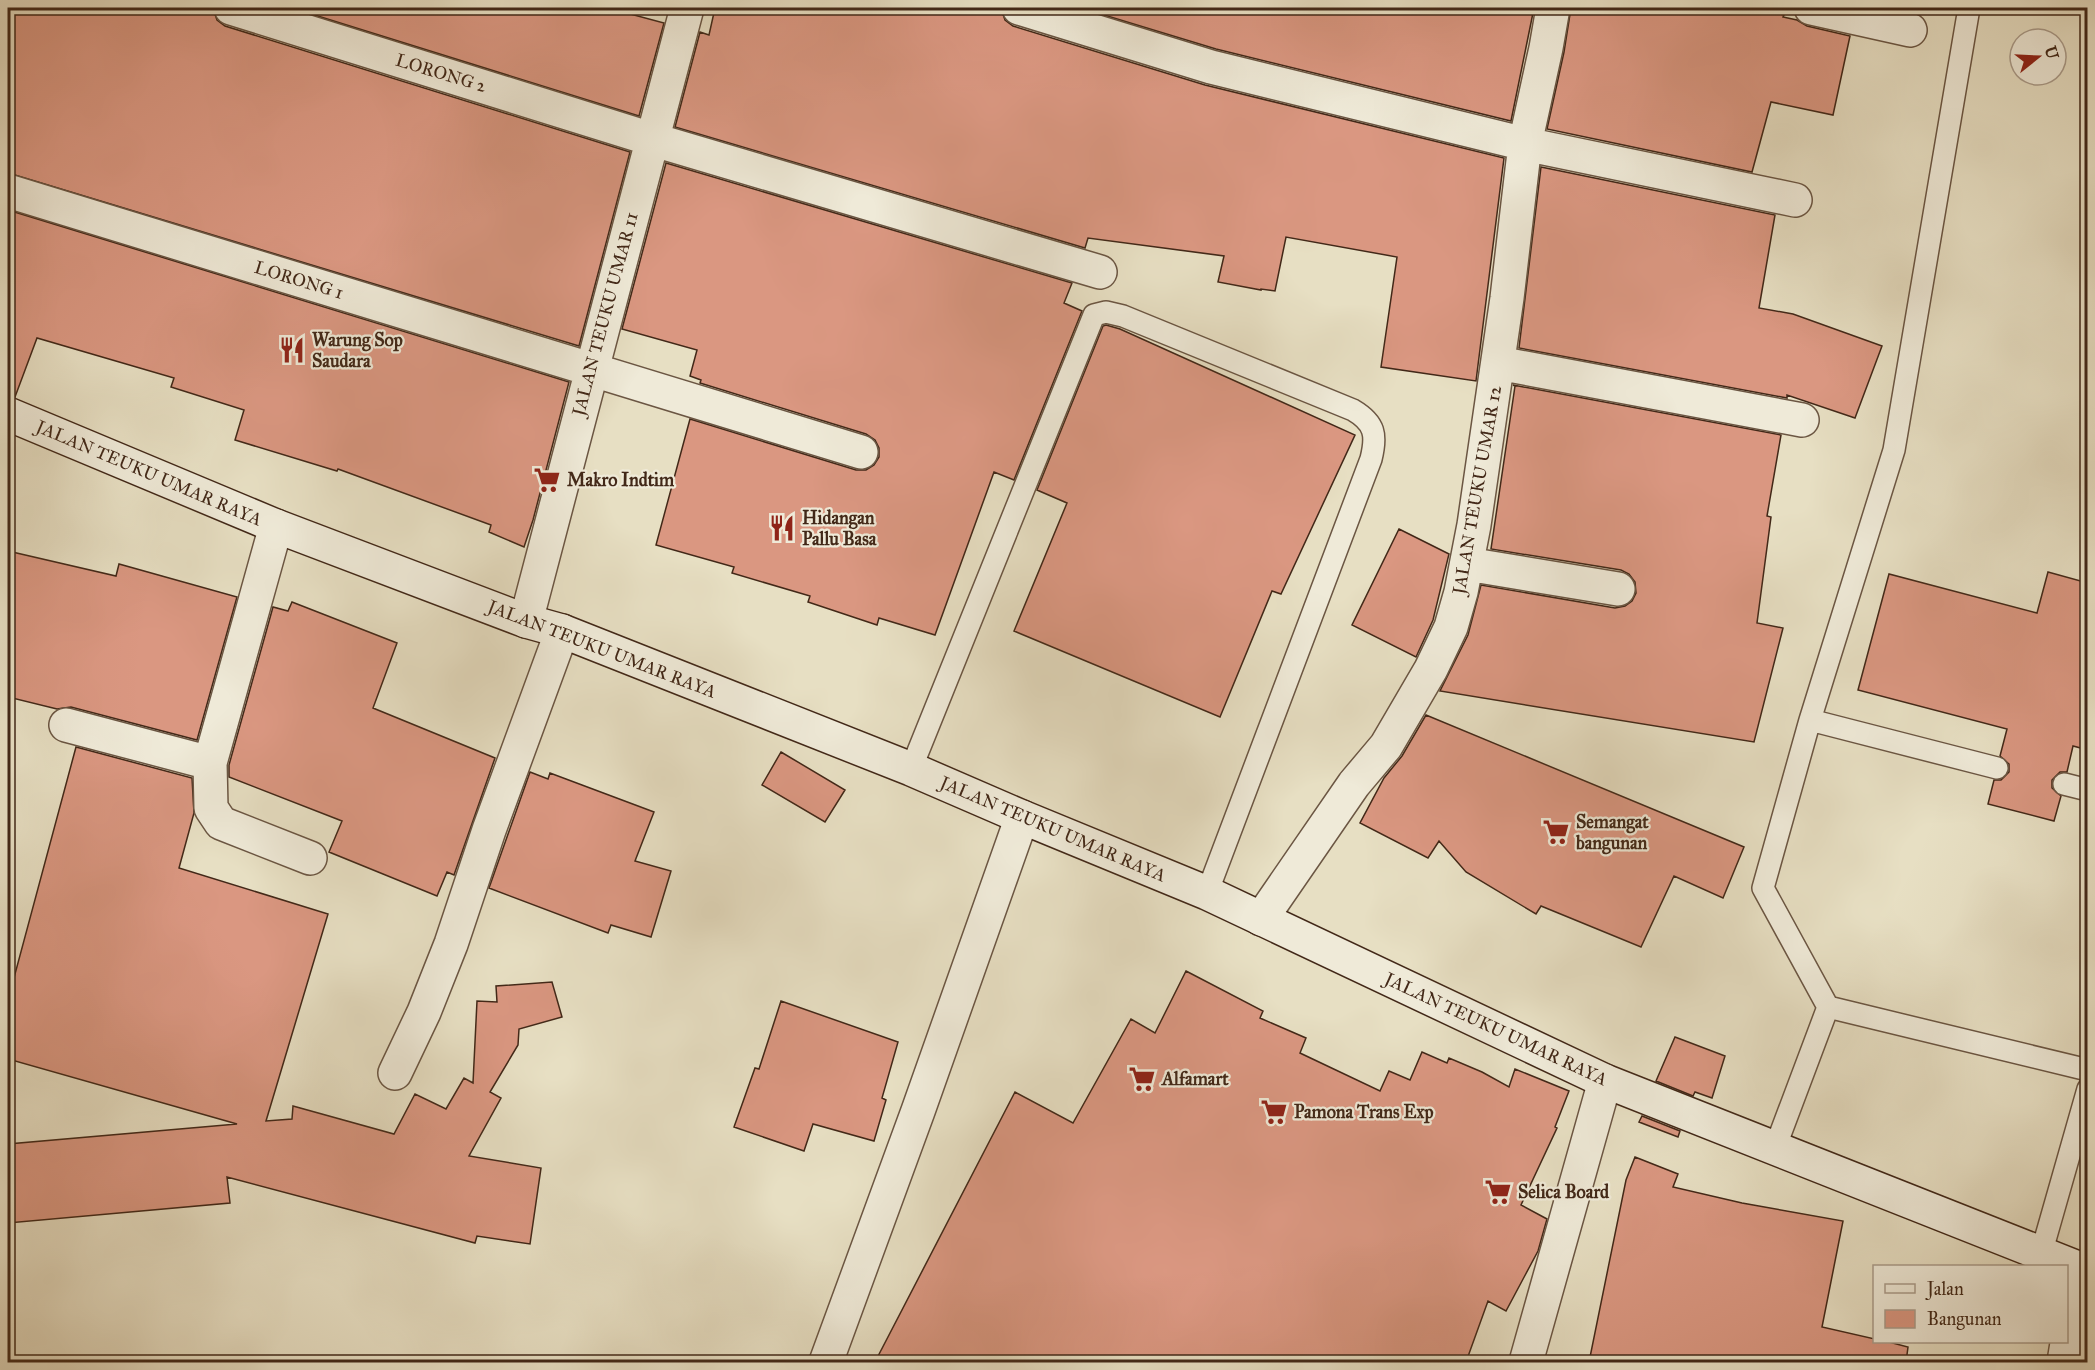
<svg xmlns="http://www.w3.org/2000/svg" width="2095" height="1370" font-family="'IM FELL Great Primer',serif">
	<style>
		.building { fill: #da9781; stroke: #422818; stroke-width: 1.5 }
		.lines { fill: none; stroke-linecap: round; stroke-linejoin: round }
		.lane-casing { stroke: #6b5643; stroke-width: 24 }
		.street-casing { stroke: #6b5643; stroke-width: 36 }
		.secondary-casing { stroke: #422818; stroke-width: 36 }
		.lane { stroke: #efead8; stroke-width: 21 }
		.street { stroke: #efead8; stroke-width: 33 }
		.secondary { stroke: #efead8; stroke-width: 33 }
		.labels { text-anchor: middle; stroke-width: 4.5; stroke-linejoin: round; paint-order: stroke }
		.street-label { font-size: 18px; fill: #422818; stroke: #efead8 }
		.poi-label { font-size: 18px; font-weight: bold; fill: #422818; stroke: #efead8; text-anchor: start }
	</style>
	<rect width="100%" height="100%" fill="#e7dfc3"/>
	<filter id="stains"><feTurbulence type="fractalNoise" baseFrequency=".00333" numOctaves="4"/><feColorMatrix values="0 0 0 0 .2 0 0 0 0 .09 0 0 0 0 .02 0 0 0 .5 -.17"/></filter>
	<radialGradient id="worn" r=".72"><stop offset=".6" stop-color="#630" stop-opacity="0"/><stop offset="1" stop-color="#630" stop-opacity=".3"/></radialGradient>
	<path class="building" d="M8,8h205l4,12 8,6 405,126 -51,194 -571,-173z
		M292,8h316l56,15 -25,93z
		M715,8h286l4,12 8,6 192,59 299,73 -28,223 -95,-14 16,-110 -111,-20 -11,54 -14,-2v1l-43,-8 6,-26 -136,-18 -3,10 -410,-121 25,-95 9,3z
		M1081,8h453l-23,113 -295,-72z
		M1571,8h183l30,7 -1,2 14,3 10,6 43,10 -17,79 -62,-13 -19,70 -205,-43 17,-77z
		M666,163l406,120 -8,20 18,8 -68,169 -20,-8 -59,163 -56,-17 -2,7 -69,-23 2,-6 -78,-23 2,-6 -78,-22 34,-126 166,51h10l8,-5 5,-8v-9l-4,-8 -9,-6 -166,-51 1,-3 -11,-4 7,-26 -75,-21z
		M1541,167l234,48 -16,93 34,6 89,32 -27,72 -68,-23v3l-268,-50z
		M8,210l561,172 -36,138 -9,27 -35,-15 2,-7 -153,-56 -1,2 -102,-31 9,-30 -73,-23 3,-9 -137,-40 -22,59 -7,-1z
		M1106,325l14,4 235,106 -74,159 -9,-3 -52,126 -206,-86 53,-128 -30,-13 66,-164z
		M1513,385l268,50 -14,81 4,1 -14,106 26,5 -29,114 -314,-51 28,-56 13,-50 134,23 10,-2 7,-5 4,-8 -1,-11 -6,-8 -8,-4 -130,-21 24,-163z
		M1399,529l50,25 -16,66 -17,37 -64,-32z
		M8,551l108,25 3,-12 118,33 -40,143 -126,-33 -14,2 -49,-12z
		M2048,572l40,11v167l-15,-4 -6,26h-7l-8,8v8l9,8 -7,25 -66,-17 6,-24h7l8,-8v-8l-9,-8 7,-27 -149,-39 31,-116 148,39z
		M292,602l105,41 -24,65 122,50 -41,117 -7,-3 -10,24 -108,-44 13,-31 -113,-44v-12l44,-158 15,4z
		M1426,715l318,132 -21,51 -49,-22 -33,71 -100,-41 -5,8 -70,-42 -27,-31 -11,17 -68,-35 24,-45 18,-22z
		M76,747l116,31 2,35 -15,55 149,46 -62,207 26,-2 1,-13 101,28 21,-40 31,15 18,-31 9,5 4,-82 20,1 -1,-16 56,-4 10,35 -43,12 -1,16 -28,47 11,6 -32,58 72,12 -11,76 -53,-8 -2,7 -248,-66 3,26 -222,20v-79l229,-20 -229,-65v-59z
		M781,752l64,38 -20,32 -63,-37z
		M530,772l18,7 2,-6 104,39 -19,49 36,10 -20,66 -40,-12 -3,8 -119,-45z
		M1186,971l77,40 -3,7 46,20 -6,15 80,38 9,-20 21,9 12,-28 25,11 2,-5 33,14 27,15 6,-18 54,22 -14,36 2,1 -36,77 26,14 -9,32 -32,60 -18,-10 -22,61h-591l140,-270 58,31 58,-104 24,14z
		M781,1001l117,41 -16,56 4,2 -12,41 -61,-17 -9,27 -70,-24 21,-59 4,1z
		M1675,1037l50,19 -13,42 -17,-6 -2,4 -37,-15z
		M1642,1116l38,15 -2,6 -39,-15z
		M1635,1157l43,17 -5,13 69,16 101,18 -21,106 53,12v2h10l23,6 -2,15h-317l37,-182z"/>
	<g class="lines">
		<g class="lane-casing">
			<path id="lane" d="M1810,720l84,-270 75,-442
				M1997,768l-187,-48 -47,168 65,119 260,63
				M911,769l183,-454 12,-3 17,4 230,94c22,13 24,25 18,49l-164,434
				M2064,784l24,6
				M1775,1148l53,-141
				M2041,1254l47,-165"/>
		</g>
		<g class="street-casing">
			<path id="street" d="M231,8l420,131 449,133
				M1019,8l192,59 314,77 270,56
				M1811,8l99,22
				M8,191l853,261
				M1498,363l304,57
				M1467,564l151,25
				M526,621l161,-613
				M66,725l144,38 66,-237
				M210,763l1,45 10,15 89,35
				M1261,919l93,-135 32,-38 45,-77 20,-42 10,-35 13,-67 33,-227 18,-154 21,-96 7,-40
				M395,1073l29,-61 27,-68 38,-114 73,-199
				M826,1362l92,-251 104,-294
				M1526,1362l79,-281
				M2064,1362l15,-93"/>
		</g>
		<g class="secondary-casing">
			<path id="secondary" d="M8,414l268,112 250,95 36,10 349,138 111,48 185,76 398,188 483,191"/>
		</g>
		<use href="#lane" class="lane"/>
		<use href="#street" class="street"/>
		<use href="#secondary" class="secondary"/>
	</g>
	<defs>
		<g id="restaurant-bare" transform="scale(2.07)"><path d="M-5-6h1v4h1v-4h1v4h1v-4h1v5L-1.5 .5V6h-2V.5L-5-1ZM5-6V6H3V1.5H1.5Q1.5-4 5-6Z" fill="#8f2418" stroke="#efead8" stroke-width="2.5" paint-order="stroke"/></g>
		<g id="supermarket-bare" transform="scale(2.07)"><path d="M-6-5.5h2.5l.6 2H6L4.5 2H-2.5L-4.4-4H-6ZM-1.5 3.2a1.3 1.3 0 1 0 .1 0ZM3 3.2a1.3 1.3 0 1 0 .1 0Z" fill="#8f2418" stroke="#efead8" stroke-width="2.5" paint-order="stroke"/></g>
	</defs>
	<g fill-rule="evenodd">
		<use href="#restaurant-bare" x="292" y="350"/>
		<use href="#supermarket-bare" x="547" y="480"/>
		<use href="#restaurant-bare" x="782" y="528"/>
		<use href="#supermarket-bare" x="1556" y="832"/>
		<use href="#supermarket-bare" x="1142" y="1079"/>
		<use href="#supermarket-bare" x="1274" y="1112"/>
		<use href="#supermarket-bare" x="1498" y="1192"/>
	</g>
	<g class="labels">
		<g class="street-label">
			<text transform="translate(441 73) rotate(17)" y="6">LORONG 2</text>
			<text transform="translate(299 280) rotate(17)" y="6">LORONG 1</text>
			<text transform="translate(605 314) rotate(-75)" y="6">JALAN TEUKU UMAR 11</text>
			<text transform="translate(149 473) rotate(23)" y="6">JALAN TEUKU UMAR RAYA</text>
			<text transform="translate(1477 490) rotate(-80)" y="6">JALAN TEUKU UMAR 12</text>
			<text transform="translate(602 649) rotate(21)" y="6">JALAN TEUKU UMAR RAYA</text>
			<text transform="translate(1053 829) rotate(23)" y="6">JALAN TEUKU UMAR RAYA</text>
			<text transform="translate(1496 1029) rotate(25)" y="6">JALAN TEUKU UMAR RAYA</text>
		</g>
		<g class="poi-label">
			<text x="312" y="346">Warung Sop<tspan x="312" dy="21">Saudara</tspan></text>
			<text x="567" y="486">Makro Indtim</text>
			<text x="802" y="524">Hidangan<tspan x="802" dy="21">Pallu Basa</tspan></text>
			<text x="1576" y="828">Semangat<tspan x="1576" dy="21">bangunan</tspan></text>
			<text x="1162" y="1085">Alfamart</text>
			<text x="1294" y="1118">Pamona Trans Exp</text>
			<text x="1518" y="1198">Selica Board</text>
		</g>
	</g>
	<rect width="2095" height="1370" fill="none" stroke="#e7dfc3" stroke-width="30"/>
	<rect x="9" y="9" width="2077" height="1352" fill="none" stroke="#422818" stroke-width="3"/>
	<rect x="15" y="15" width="2065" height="1340" fill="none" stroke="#422818" stroke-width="1.5"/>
	<rect x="1873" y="1265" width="195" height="78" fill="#efead8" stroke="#aa9c8b" stroke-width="1.5"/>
	<rect x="1885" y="1284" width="30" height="9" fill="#efead8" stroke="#aa9c8b" stroke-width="1.5"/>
	<text x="1927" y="1295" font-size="18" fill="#422818">Jalan</text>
	<rect x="1885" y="1310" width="30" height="18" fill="#da9781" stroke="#aa9c8b" stroke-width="1.5"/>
	<text x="1927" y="1325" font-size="18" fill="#422818">Bangunan</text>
	<g transform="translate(2038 57) rotate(72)"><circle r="28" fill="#efead8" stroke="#aa9c8b" stroke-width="1.5"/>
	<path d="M0-4.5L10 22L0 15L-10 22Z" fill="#8f2418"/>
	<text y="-9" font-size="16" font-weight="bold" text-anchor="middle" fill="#422818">U</text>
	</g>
	<rect width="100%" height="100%" filter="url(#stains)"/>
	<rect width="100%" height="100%" fill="url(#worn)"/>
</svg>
